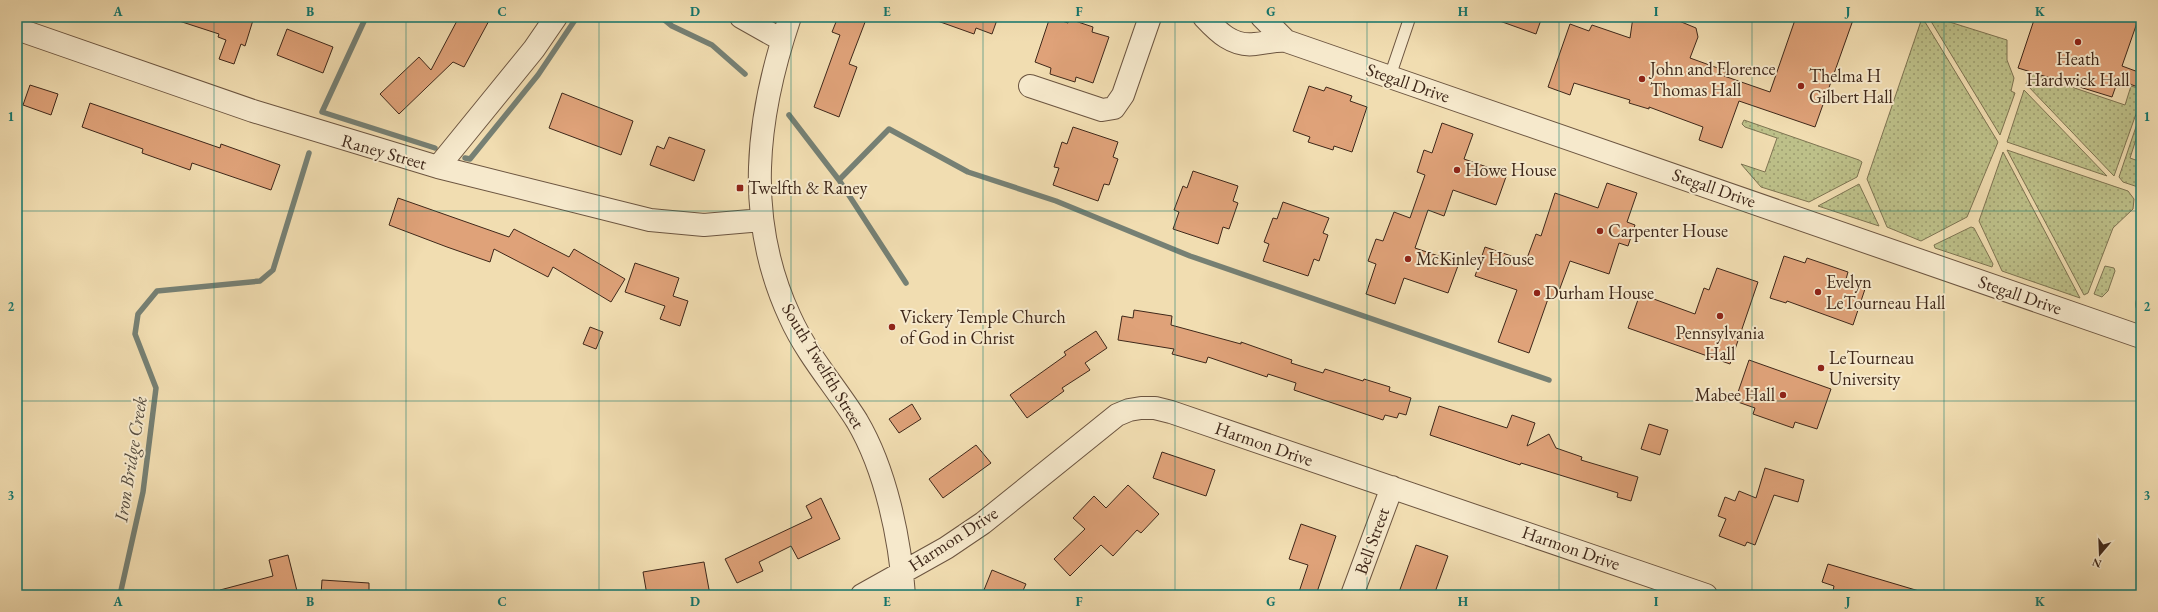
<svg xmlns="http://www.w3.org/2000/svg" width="2158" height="612" font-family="'EB Garamond',serif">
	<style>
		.grass { fill: url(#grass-dots); stroke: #7e7452 }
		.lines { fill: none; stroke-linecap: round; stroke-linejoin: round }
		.stream { stroke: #768074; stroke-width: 5.5 }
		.building { fill: #dfa279; stroke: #3f281a }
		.lane-casing { stroke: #6c5540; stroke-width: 13 }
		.street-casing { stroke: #6c5540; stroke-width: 24 }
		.lane { stroke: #f6e9cc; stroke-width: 11 }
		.street { stroke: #f6e9cc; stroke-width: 22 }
		.grid { fill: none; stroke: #0f766e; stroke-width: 1; stroke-opacity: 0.55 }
		.poi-dot { fill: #8f2418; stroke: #f6e9cc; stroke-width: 1.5 }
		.labels { text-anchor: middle; stroke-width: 4; stroke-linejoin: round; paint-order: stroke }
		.poi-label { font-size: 18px; fill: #3f281a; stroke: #f6e9cc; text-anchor: start }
		.street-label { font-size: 18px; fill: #3f281a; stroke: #f6e9cc }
		.water-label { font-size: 19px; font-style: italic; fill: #564d40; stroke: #f6e9cc }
		.neatline { fill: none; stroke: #0f766e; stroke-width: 1.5 }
		.grid-label { font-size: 13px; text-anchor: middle; font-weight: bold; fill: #0f766e }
	</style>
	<defs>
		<pattern id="grass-dots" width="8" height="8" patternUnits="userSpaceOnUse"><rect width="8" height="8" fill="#bdc089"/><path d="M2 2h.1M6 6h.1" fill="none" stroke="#9b9c6f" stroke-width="1.8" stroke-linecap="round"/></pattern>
	</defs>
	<rect width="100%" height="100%" fill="#f1ddb1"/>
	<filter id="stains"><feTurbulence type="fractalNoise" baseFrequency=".005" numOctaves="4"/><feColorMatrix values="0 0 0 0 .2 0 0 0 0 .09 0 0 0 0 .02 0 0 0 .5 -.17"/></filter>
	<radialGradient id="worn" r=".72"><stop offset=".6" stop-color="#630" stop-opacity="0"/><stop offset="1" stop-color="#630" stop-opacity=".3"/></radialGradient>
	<path class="grass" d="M1929,18l11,1 67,21v20l7,18 -3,13 4,2 -15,42z
		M1921,21l4,1 73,120 -31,75 -46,24 -34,-14 -20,-48z
		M2030,73l95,32 6,-19 10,3v11l-27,76 -88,-92z
		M2024,90l83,86 -100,-34z
		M2141,112v12l-11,34 11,4v26l-18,-6 -4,-5z
		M1744,120l115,40 3,2 -5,15 -48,25 -48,-15 -20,-23 24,8 12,-34 -32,-11 -3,-3z
		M2007,150l121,41 6,8 -1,10 -20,19 -25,65 -4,2z
		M2003,152l77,146 -78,-27 -23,-50z
		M1859,184l20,42 -61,-20z
		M1971,227l3,1 19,36 -1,3 -57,-19 -1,-3z
		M2105,266l9,2 1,3 -7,20 -6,6 -8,-3z
		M2141,292v25c-7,-9 -7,-17 0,-25z"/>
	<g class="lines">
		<path class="stream" d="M366,17l-44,95 113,36
			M661,17l11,9 40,19 33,29
			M789,115l50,65 50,-51 79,43 88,29 134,55 359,124
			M465,158l5,1 68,-84 39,-58
			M839,180l67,103
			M120,595l23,-103 13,-104 -21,-54 3,-20 19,-23 103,-10 13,-11 36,-117"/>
	</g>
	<path class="building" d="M176,17h78l-9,29 -4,-2 -7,20 -15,-5 7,-19 -8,-3 1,-3 -43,-14z
		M459,17h32l-27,50 -11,-5 -54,52 -19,-20 39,-37 12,13z
		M838,17h29l-18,47 8,3 -18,50 -25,-10 26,-72 -8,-3z
		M933,17h65l-6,17 -16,-6 -2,6 -42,-15z
		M1050,17l18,6 1,-4 24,8 -1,5 17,5 -16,46 -17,-6 -1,5 -25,-8 1,-6 -16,-6z
		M1494,17h48l-6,17 -42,-15z
		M1633,17h47l-1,4 17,7 2,9 -8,21 36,13 -2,5 46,16 26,-75h46l11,3 -38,107 -76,-26 -17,47 -23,-8 4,-13 -54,-20v2l-20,-6 1,-3 -56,-17 -4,12 -22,-8 22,-63 19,7 3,-6 38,13z
		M2035,17h104l-17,49 19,7v15l-23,-8 -6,17 -94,-29z
		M287,29l46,18 -10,26 -46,-18z
		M30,85l28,9 -7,21 -28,-10z
		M1309,86l15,5 2,-4 26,9 -2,5 17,6 -15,45 -18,-6 -1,4 -25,-8 2,-5 -17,-6z
		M562,93l71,28 -12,34 -72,-27z
		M90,103l130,45 1,-4 59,21 -9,25 -79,-27 -2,7 -48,-17 1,-4 -61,-22z
		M1442,123l31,11 -9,25 43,15 -11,31 -43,-15 -9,26 -16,-6 -13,38 44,15 -11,30 -44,-15 -9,26 -29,-10 10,-30 -8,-3 8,-22 7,2 11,-29 16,6 15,-43 -8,-3 7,-22 8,3z
		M1073,127l45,15 -5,15 5,2 -9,26 -5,-1 -6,17 -45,-16 6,-17 -5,-1 8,-25 5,2z
		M669,137l36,13 -11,31 -44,-16 7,-19 7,3z
		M1193,171l45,15 -5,15 5,2 -9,26 -6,-2 -5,17 -45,-15 6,-17 -5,-2 9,-24 4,2z
		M1607,183l30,10 -10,29 8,3 -7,21 -9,-3 -10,31 -39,-13 -14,38 -7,-3 -20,57 -31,-11 19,-52 -42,-14 10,-29 41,14 10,-27 5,2 14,-43 43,15z
		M398,198l111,39 5,-8 55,28 5,-8 51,30 -14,23 -58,-35 -5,10 -54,-28 -4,13 -43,-15 -58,-22z
		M1283,202l46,16 -6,15 5,2 -9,26 -5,-2 -6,17 -45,-15 6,-17 -5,-2 9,-24 4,1z
		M1784,256l21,7 2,-5 41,14 -2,7 20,7 -13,39 -66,-24 -1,2 -16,-5z
		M635,263l44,15 -6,18 15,5 -8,25 -20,-7 5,-13 -40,-14z
		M1717,268l41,14 -28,82 -102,-36 12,-34 55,20 9,-26 5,2z
		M1134,310l38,6 -1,9 70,19v-2l51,18 -1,3 32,10 2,-4 38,12 1,-2 26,8 -1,4 22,7 -5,17 -7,-2 -2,5 -12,-3 -2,5 -89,-30 2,-7 -28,-9 -1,3 -59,-20 -2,6 -34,-9 2,-5 -56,-9 4,-24 11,2z
		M590,327l13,5 -7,17 -13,-5z
		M1096,331l11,17 -22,15 5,7 -28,18 2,3 -37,27 -17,-23 56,-40 -2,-3z
		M1749,360l82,29 -14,40 -22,-7 -2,6 -40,-14 2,-6 -20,-7z
		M912,404l9,15 -22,14 -10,-14z
		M1439,406l68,22 5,-13 23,8 -8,23 22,-12 7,14 26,9 -1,3 57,17 -7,24 -14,-4 1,-4 -97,-30 -1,2 -90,-30z
		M1649,424l19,6 -8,25 -19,-6z
		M976,445l15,18 -48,35 -14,-19z
		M1162,452l53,18 -9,26 -53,-18z
		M1765,468l39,12 -6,22 -24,-7 -19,50 -8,-3 -2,4 -26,-10 7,-17 -8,-3 7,-19 10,4 4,-10 17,7z
		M1128,485l31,29 -18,19 -4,-3 -24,26 -12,-11 -31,31 -16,-17 31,-30 -12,-11 21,-22 12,12z
		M821,498l19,41 -42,20 -7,-13 -32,16 4,9 -26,12 -12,-24 87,-41 -6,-12z
		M1301,524l35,12 -20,59h-18l10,-30 -19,-6z
		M1416,545l32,11 -14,39h-36z
		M288,555l10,40h-77l-1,-5 53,-14 -4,-16z
		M704,562l6,33h-63l-4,-23z
		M1828,564l91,27 -1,4h-71l-14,-4 1,-5 -12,-4z
		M992,570l34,14 -5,11h-39z
		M322,580l47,3v12h-48z"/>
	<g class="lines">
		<g class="lane-casing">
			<path id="lane" d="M1390,76l20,-59"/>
		</g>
		<g class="street-casing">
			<path id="street" d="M741,17l41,23
				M790,17c-34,100 -46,201 0,300 17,38 45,69 67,104 29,49 43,118 47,174
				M1204,17c14,15 29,30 51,27 11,-1 20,-4 31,-3l855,296
				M1262,17l24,24
				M17,29l236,82 185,56 212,53 54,5 58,-5
				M1030,86l72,24 12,-2 9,-13 27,-78
				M438,167l96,-118 22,-32
				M862,595l84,-47 37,-25 134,-108 12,-5 12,-2h14l16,4 535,183
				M1352,595l40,-108"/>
		</g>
		<use href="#lane" class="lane"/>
		<use href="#street" class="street"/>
	</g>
	<path class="grid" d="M214,17v578M406,17v578M599,17v578M791,17v578M983,17v578M1175,17v578M1367,17v578M1559,17v578M1752,17v578M1944,17v578M17,211h2124M17,401h2124"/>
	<g class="poi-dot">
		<circle cx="2078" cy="42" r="4"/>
		<circle cx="1642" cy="79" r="4"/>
		<circle cx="1801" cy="86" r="4"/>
		<circle cx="1457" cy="170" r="4"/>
		<rect x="736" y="184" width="8" height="8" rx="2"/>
		<circle cx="1600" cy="231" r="4"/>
		<circle cx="1408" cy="259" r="4"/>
		<circle cx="1818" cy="292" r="4"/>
		<circle cx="1537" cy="293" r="4"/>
		<circle cx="1720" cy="316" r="4"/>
		<circle cx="892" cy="327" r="4"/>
		<circle cx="1821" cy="368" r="4"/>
		<circle cx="1783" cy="395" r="4"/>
	</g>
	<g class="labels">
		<g class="poi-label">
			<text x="2078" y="65" text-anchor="middle">Heath<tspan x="2078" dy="21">Hardwick Hall</tspan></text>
			<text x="1650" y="75">John and Florence<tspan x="1650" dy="21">Thomas Hall</tspan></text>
			<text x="1809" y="82">Thelma H<tspan x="1809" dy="21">Gilbert Hall</tspan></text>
			<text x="1465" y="176">Howe House</text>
			<text x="748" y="194">Twelfth &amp; Raney</text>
			<text x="1608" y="237">Carpenter House</text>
			<text x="1416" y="265">McKinley House</text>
			<text x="1826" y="288">Evelyn<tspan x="1826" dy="21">LeTourneau Hall</tspan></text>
			<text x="1545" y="299">Durham House</text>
			<text x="900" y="323">Vickery Temple Church<tspan x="900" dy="21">of God in Christ</tspan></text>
			<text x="1720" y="339" text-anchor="middle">Pennsylvania<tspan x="1720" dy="21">Hall</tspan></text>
			<text x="1829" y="364">LeTourneau<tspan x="1829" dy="21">University</tspan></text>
			<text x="1775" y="401" text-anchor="end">Mabee Hall</text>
		</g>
		<g class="street-label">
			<text transform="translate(1408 83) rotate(19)" y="6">Stegall Drive</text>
			<text transform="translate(384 152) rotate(16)" y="6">Raney Street</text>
			<text transform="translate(1714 188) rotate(19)" y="6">Stegall Drive</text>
			<text transform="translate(2020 295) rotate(19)" y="6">Stegall Drive</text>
			<text transform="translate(823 366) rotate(59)" y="6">South Twelfth Street</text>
			<text transform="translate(1264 444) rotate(19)" y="6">Harmon Drive</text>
			<text transform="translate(953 539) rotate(-33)" y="6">Harmon Drive</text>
			<text transform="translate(1372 541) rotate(-70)" y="6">Bell Street</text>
			<text transform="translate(1571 548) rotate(19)" y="6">Harmon Drive</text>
		</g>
		<g class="water-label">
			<text transform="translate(130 459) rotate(-81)" y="7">Iron Bridge Creek</text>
		</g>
	</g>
	<rect width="2158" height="612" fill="none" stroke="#f1ddb1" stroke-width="44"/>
	<g transform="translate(2100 554) rotate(199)" stroke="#f6e9cc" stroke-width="3" paint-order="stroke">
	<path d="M0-3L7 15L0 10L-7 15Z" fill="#3f281a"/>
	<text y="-6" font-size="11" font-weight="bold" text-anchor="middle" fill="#3f281a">N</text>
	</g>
	<rect x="22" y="22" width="2114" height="568" class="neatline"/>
	<g class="grid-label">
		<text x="118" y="16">A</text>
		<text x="310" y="16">B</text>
		<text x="502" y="16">C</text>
		<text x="695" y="16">D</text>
		<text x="887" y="16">E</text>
		<text x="1079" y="16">F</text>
		<text x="1271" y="16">G</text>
		<text x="1463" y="16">H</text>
		<text x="1656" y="16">I</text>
		<text x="1848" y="16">J</text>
		<text x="2040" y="16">K</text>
		<text x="11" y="121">1</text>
		<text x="2147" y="121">1</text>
		<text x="11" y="311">2</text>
		<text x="2147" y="311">2</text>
		<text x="11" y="500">3</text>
		<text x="2147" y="500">3</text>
		<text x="118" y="606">A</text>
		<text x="310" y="606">B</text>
		<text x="502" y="606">C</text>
		<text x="695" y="606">D</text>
		<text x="887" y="606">E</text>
		<text x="1079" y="606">F</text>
		<text x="1271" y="606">G</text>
		<text x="1463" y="606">H</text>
		<text x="1656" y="606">I</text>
		<text x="1848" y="606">J</text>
		<text x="2040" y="606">K</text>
	</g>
	<rect width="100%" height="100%" filter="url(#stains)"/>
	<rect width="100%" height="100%" fill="url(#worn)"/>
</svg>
